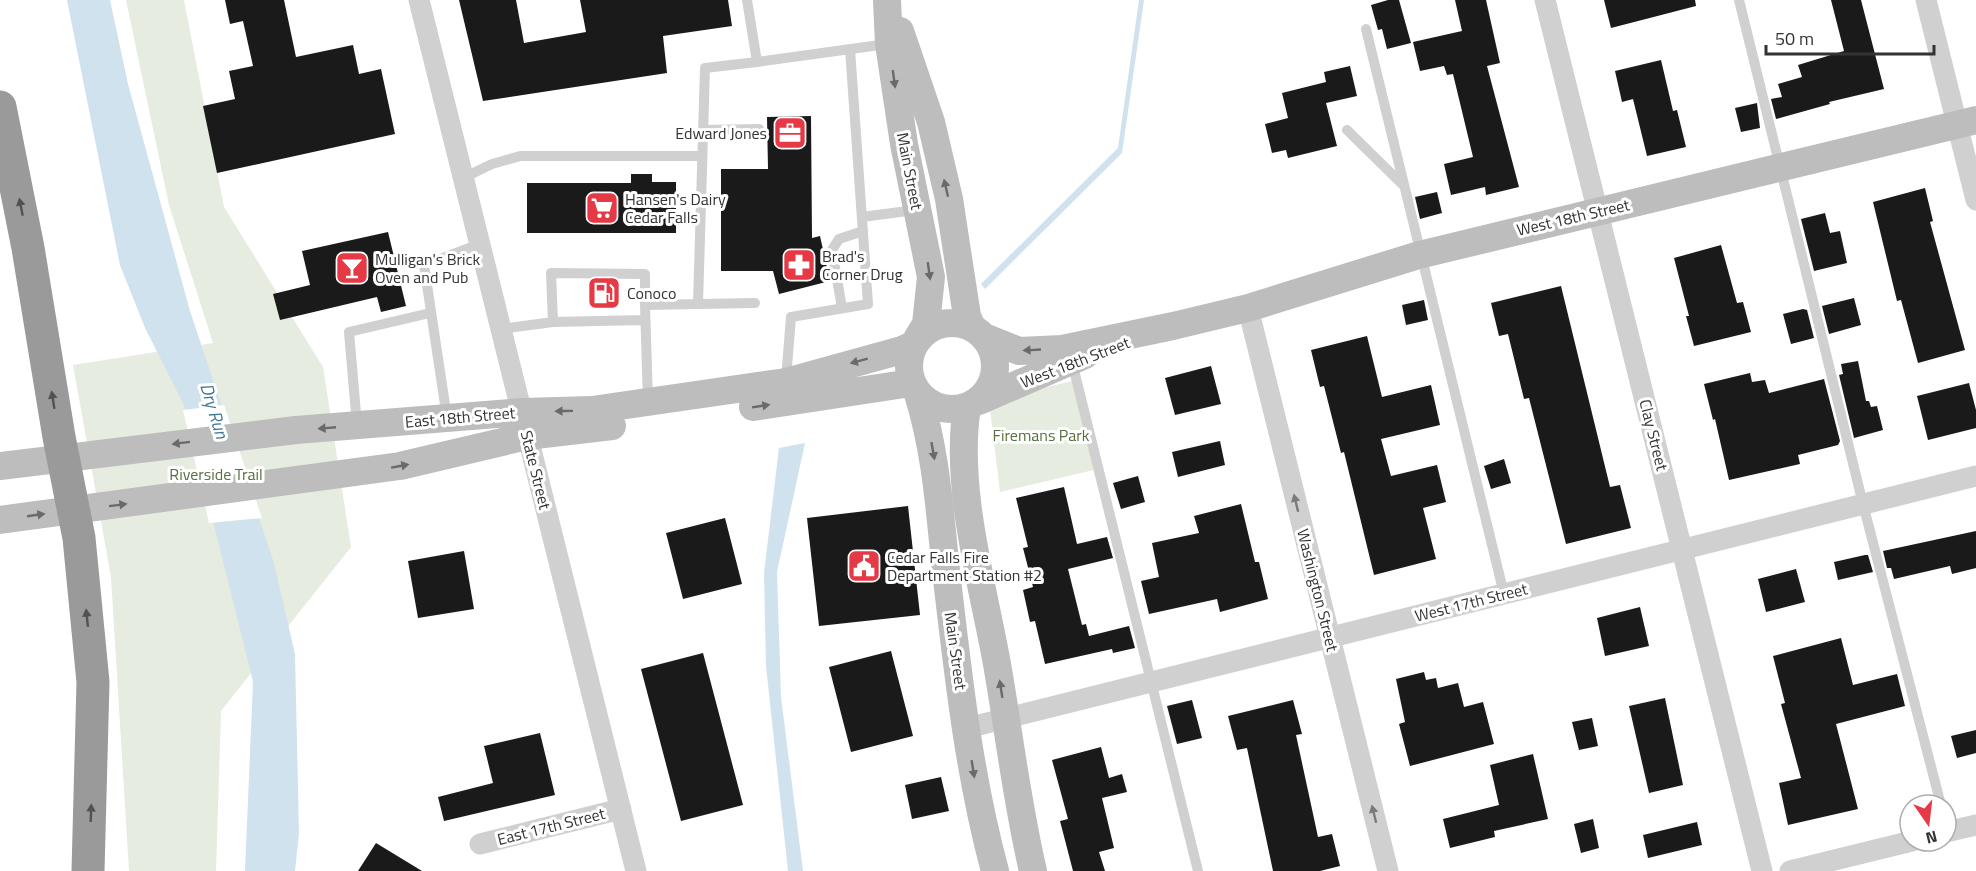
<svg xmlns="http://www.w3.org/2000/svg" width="1976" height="871" font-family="'Titillium Web',sans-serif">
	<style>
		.green { fill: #e6ecdf }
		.water { fill: #cfe2ee }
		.pier { fill: #fff }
		.building { fill: #1a1a1a }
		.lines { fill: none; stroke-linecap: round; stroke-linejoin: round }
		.service { stroke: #d0d0d0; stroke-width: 10 }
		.minor { stroke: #d0d0d0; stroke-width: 21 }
		.secondary { stroke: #bdbdbd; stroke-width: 28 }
		.motorway { stroke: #9a9a9a; stroke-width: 33 }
		.oneway { fill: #6a6a6a }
		.oneway2 { fill: #525252 }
		.oneway3 { fill: #7a7a7a }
		.labels { text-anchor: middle; stroke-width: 6; stroke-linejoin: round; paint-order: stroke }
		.poi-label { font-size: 16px; fill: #333; stroke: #fff; text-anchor: start }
		.street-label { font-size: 16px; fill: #333; stroke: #fff }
		.park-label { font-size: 16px; fill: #56703f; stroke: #fff }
		.water-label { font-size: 18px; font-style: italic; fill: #3f7597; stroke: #fff }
	</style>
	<rect width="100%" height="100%" fill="#fff"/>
	<path class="green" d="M126,0h58l40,207 99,160 28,180 -130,164 -5,160h-87l-18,-294 -38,-212 140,-22 -44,-138z
		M1076,380l22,89 -98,23 -11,-91z"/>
	<path class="water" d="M67,0h43l18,84 62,227 84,252 21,91 4,180 -4,37h-50l8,-189 -69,-277 -39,-77 -25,-63z
		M1139,0h5l-22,153 -137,136 -4,-5 137,-136z
		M805,443l-28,129 4,125 22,174h-15l-22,-205 -2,-93 15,-125z"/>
	<path class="pier" d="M224,405l38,113 -53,5 -26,-113z"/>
	<path class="building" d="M225,0h59l12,57 57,-12 6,29 22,-5 14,65 -178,39 -14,-67 32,-7 -6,-28 24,-5 -10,-45 -13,3z
		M459,0h57l8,43 62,-11 -6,-32h148l4,26 -69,10 4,37 -184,28z
		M1388,0h11l12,43 -24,6 -5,-20 -4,1 -7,-25z
		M1455,0h31l14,63 -13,3 32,121 -33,8 -1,-8 -34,8 -7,-31 29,-7 -20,-83 -6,1 -3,-9 -24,5 -7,-29 49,-11z
		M1604,0h91l1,6 -85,22z
		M1831,0h30l23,89 -55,13 1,2 -54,15 -5,-20 11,-2 -4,-13 24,-7 -4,-12 46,-14z
		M1661,60l12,51 4,-1 9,37 -39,9 -14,-57 -11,3 -7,-31z
		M1350,66l7,30 -31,7 11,43 -49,12 -2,-8 -14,3 -7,-29 23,-6 -6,-25 44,-11 -2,-10z
		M1757,103l3,25 -19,4 -6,-24z
		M811,116l1,122 8,-2 10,45 -51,13 -6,-23h-52v-102h47l-1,-52z
		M631,174h21v8h24v51h-149v-50h104z
		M1925,188l8,33 -3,1 35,128 -47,13 -17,-63 -4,1 -24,-99z
		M1437,192l5,21 -22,6 -5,-22z
		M1825,213l5,20 10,-2 7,32 -33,8 -13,-52z
		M388,232l18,74 -25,6 -4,-15 -97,23 -7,-26 37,-9 -8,-34z
		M1721,245l16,58 6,-1 8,30 -57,14 -8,-30h3l-15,-58z
		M1561,286l49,201 10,-2 11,43 -65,16 -37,-146 -5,1 -16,-65 -9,2 -8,-33z
		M1854,298l7,27 -32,9 -7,-28z
		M1424,300l4,20 -22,5 -4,-20z
		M1803,309l4,1 7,28 -23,6 -8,-30z
		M1367,336l15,61 49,-12 9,40 -59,14 10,37 46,-11 9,37 -23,6 13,51 -62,16 -30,-123 -3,1 -17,-67 -4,1 -9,-37z
		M1858,361l8,40h3l2,6 6,-1 6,24 -29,8 -15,-63 4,-1 -2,-10z
		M1211,366l10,38 -46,11 -10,-37z
		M1750,373l2,9 13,-2 4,13 55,-14 16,62 -2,4 -40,10 2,9 -71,16 -14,-61 -2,1 -9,-36z
		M1969,383l7,27v18l-48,12 -11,-44z
		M1220,441l5,24 -47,12 -6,-25z
		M1504,459l7,24 -20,6 -7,-23z
		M1138,476l7,26 -24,7 -8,-26z
		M1064,487l13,57 30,-7 6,21 -45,11 14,56 4,-1 3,12 40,-10 6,22 -22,5 -1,-4 -67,15 -10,-43 -5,1 -7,-32 10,-3 -10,-39 5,-1 -12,-49z
		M1241,504l14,58h4l9,37 -48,13 -3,-13 -68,15 -8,-33 18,-4 -7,-34 47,-10 -5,-17z
		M908,506l12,109 -101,11 -12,-108z
		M725,518l17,66 -59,15 -17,-66z
		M1976,531v37l-24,6 -2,-8 -56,13 -3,-11h-4l-4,-17z
		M464,551l10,58 -56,9 -10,-57z
		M1865,555h3l5,17 -35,8 -4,-18z
		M1796,569l9,33 -39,10 -8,-33z
		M1640,607l9,39 -44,10 -8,-38z
		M1841,638l12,47 44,-11 8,32 -69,18 22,85 -70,16 -9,-42 22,-5 -20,-74 4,-1 -12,-47z
		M891,651l22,85 -62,16 -22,-85z
		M703,653l40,152 -62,16 -40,-152z
		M1424,672l2,8 10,-2 2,10 20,-5 6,24 19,-5 11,42 -84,22 -11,-42 6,-2 -9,-43z
		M1665,698l18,87 -34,8 -20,-87z
		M1192,700l10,38 -25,6 -10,-38z
		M1293,700l9,34 -6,1 22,102 14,-3 8,32 -20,5h-47l-26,-123 -10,2 -9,-34z
		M1592,718l6,28 -19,4 -7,-28z
		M1976,730v23l-19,5 -6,-22z
		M540,733l15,62 -111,26 -6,-24 55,-14 -9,-37z
		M1101,747l8,31 13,-4 5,18 -25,6 12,50 -15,4 6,19h-32l-13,-50 8,-2 -16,-59z
		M1533,754l15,65 -54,12 1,6 -45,11 -7,-29 56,-14 -9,-40z
		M941,777l8,34 -37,8 -7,-34z
		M1593,819l6,29 -18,5 -7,-29z
		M1697,822l5,23 -54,13 -5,-23z
		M376,843l46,28h-64z"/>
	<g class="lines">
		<path class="service" d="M747,0l10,62 130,-18
			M1739,0l124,504 78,301
			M1366,29l138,565
			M703,130l56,-1
			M1347,130l56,55
			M463,178l29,-14 28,-8h182
			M862,217l53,-7
			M755,303l-57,1 7,-236 52,-6
			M842,308l-10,-58 7,-11 24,-8
			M644,320l-91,2 -2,-49 94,1v31
			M501,329l52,-7
			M1072,362l126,509
			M786,379l5,-62 77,-13 -18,-255
			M648,402l-3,-97 53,-1
			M447,418l-23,-153 56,-21
			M357,425l-8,-93 81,-19"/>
		<path class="minor" d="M419,0l217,871
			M1545,0l217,871
			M1926,0l50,200
			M1248,308l140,563
			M967,728l1009,-252
			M1946,832l30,-7
			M480,844l141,-35
			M1790,871l122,-30"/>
		<path class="secondary" d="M887,0l2,44 15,100 27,133 -5,47 -9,15
			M900,31l31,91 18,77 18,117 5,12
			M909 366a43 43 0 1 1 86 0a43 43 0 1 1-86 0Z
			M984,337l35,14 43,-2 111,-23 75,-18 171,-53 557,-135
			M918,394c20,64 22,128 30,194 11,95 22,191 47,283
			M979,401l106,-46
			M753,407l158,-24
			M967,407c-13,79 16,179 30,257 12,69 20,139 36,207
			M0,466l296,-36 226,-18 70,-2 194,-28 116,-32 13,-6
			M0,520l400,-54 127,-30 85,-10"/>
		<path class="motorway" d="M0,107l28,141 31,189 20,101 14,144 -5,189"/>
	</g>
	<defs><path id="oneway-solid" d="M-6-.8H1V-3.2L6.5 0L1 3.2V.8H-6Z" transform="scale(1.5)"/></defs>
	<g class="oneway">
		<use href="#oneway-solid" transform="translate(894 79) rotate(82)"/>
		<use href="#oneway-solid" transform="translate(946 188) rotate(-103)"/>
		<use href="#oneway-solid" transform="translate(929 271) rotate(82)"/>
		<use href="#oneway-solid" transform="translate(1032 350) rotate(177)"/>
		<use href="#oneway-solid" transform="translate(859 361) rotate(165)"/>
		<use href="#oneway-solid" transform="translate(761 406) rotate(-9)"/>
		<use href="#oneway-solid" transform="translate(564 411) rotate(179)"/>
		<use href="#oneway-solid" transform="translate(327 428) rotate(175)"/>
		<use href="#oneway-solid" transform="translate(181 443) rotate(173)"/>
		<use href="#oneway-solid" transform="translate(933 451) rotate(80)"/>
		<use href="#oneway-solid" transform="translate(400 466) rotate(-10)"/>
		<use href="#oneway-solid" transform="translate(118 505) rotate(-7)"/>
		<use href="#oneway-solid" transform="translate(36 515) rotate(-8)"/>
		<use href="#oneway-solid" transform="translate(1001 689) rotate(-99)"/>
		<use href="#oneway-solid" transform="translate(973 769) rotate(81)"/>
	</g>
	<g class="oneway2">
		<use href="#oneway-solid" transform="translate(21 207) rotate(-101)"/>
		<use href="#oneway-solid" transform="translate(53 400) rotate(-99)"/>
		<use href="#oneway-solid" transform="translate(87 618) rotate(-96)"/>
		<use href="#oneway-solid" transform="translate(91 813) rotate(-88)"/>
	</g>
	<g class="oneway3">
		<use href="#oneway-solid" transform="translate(1296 503) rotate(-104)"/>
		<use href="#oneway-solid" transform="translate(1374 814) rotate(-104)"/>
	</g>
	<defs>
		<g id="office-square" transform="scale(1.725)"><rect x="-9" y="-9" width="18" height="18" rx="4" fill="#e63946" stroke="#fff"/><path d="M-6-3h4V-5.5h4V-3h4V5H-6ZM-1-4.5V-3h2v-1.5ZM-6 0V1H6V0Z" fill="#fff"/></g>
		<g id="supermarket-square" transform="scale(1.725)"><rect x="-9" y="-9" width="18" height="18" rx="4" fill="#e63946" stroke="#fff"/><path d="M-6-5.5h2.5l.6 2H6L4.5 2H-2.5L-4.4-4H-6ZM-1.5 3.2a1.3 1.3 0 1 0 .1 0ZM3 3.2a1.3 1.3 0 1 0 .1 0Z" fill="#fff"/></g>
		<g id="pharmacy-square" transform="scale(1.725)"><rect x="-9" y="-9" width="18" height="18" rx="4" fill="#e63946" stroke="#fff"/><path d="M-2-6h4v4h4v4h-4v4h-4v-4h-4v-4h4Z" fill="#fff"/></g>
		<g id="bar-square" transform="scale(1.725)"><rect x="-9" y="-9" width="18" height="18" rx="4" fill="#e63946" stroke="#fff"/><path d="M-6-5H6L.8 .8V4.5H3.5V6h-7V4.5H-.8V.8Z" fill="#fff"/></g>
		<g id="fuel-square" transform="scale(1.725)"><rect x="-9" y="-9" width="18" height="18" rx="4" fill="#e63946" stroke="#fff"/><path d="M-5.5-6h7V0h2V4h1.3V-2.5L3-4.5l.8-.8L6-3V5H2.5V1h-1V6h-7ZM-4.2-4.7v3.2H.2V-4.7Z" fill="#fff"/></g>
		<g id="civic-square" transform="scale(1.725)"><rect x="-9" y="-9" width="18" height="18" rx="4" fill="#e63946" stroke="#fff"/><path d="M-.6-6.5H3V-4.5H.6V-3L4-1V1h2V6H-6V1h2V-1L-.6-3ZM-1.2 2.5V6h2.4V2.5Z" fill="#fff"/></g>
	</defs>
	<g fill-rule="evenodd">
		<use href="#office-square" x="790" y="133"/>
		<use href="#supermarket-square" x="602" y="208"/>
		<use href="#pharmacy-square" x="799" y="265"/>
		<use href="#bar-square" x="352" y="268"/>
		<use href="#fuel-square" x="604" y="293"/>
		<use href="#civic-square" x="864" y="566"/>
	</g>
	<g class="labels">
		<g class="poi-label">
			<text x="767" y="139" text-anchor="end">Edward Jones</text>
			<text x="625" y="205">Hansen's Dairy<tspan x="625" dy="18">Cedar Falls</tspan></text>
			<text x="822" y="262">Brad's<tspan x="822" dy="18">Corner Drug</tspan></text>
			<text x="375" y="265">Mulligan's Brick<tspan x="375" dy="18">Oven and Pub</tspan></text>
			<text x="627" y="299">Conoco</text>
			<text x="887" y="563">Cedar Falls Fire<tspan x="887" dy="18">Department Station #2</tspan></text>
		</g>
		<g class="street-label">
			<text transform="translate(910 171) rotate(79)" y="6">Main Street</text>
			<text transform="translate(1573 217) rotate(-13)" y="6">West 18th Street</text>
			<text transform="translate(1075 362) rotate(-21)" y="6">West 18th Street</text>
			<text transform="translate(460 417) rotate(-5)" y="6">East 18th Street</text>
			<text transform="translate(1654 435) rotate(76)" y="6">Clay Street</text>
			<text transform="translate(536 470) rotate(76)" y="6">State Street</text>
			<text transform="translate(1318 590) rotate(76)" y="6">Washington Street</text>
			<text transform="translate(1471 602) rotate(-14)" y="6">West 17th Street</text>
			<text transform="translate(956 651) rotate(82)" y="6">Main Street</text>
			<text transform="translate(551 826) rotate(-14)" y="6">East 17th Street</text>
		</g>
		<g class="park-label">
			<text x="1041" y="441">Firemans Park</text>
			<text x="216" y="480">Riverside Trail</text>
		</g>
		<g class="water-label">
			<text transform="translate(214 411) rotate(73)" y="6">Dry Run</text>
		</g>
	</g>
	<g transform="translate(1928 823) rotate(166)"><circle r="28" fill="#ffffff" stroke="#adadad" stroke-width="1.5"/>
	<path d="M0-4.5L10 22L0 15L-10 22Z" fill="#e63946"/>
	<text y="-9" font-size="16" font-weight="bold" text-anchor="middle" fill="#333333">N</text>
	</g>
	<path d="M1766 45v9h168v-9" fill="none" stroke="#333333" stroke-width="3"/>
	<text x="1775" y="45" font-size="18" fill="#333333" stroke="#ffffff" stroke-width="4.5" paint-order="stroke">50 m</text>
</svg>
